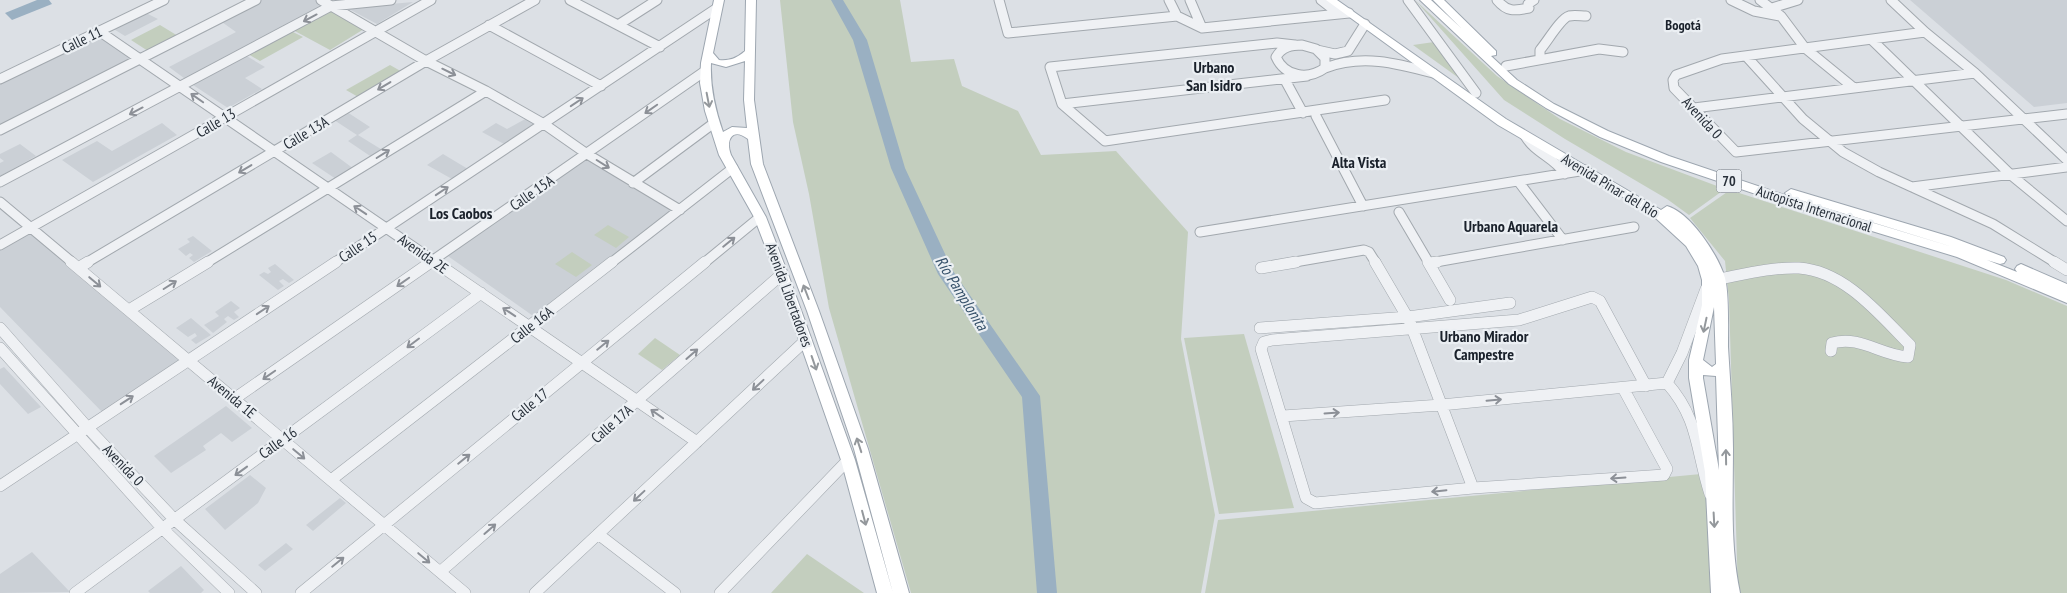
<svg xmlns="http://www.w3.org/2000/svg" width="2067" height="593" font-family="'PT Sans Narrow',sans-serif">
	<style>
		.built { fill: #cbd0d6 }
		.green { fill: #c3cebe }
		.water { fill: #9ab0c2 }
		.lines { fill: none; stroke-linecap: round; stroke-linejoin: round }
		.river { fill: #9ab0c2; fill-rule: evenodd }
		.minor-far1-casing { stroke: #a2a8ae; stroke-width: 11 }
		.minor-casing { stroke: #a2a8ae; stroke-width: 12 }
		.major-casing { stroke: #9da6b0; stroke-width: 2 }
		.minor-far1 { stroke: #eff1f4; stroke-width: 9 }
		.minor { stroke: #eff1f4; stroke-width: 11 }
		.major { fill: #fff; fill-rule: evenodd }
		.oneway { stroke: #8c9097 }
		.oneway2 { stroke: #94989c }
		.labels { text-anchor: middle; stroke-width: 4.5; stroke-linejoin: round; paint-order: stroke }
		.far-neighbourhood-label { font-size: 14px; font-weight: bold; fill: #1a212b; stroke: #ebeff3 }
		.shield { fill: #ebeff3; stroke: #626972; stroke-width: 1 }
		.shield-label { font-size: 14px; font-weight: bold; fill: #28303a }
		.street-label { font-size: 15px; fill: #28303a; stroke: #ebeff3 }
		.neighbourhood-label { font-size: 16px; font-weight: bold; fill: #1a212b; stroke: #ebeff3 }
		.water-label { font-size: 16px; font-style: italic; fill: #36516a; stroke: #ebeff3 }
	</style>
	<rect width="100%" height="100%" fill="#dce0e5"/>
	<path class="built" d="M260,0h55l12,7 -139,74 -19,-14 67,-35 -17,-12z
		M1910,0h157v103l-33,4z
		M413,2l-36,22 -30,-16z
		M144,12l14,7 -33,17 -13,-8z
		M97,34l37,26 -134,67v-46z
		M245,55l20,12 -20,11 17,11 -34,19 -38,-25z
		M347,112l23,15 -12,8 26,16 -11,7 -25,-17 9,-6 -23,-15z
		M527,118l9,5 -32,21 -22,-12 14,-9 11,6z
		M162,123l15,12 -84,47 -31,-22 35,-19 15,10z
		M20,144l16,12 -36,20v-13l4,-2 -4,-3v-4z
		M331,152l23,17 -18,10 -24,-16z
		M591,152l89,52 -144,114 -91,-64z
		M443,154l25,15 -16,10 -25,-14z
		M29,231l152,130 -77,53 -104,-107v-59z
		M193,236l19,15 -18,11 -5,-4 4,-3 -3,-2 -4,3 -8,-7 12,-7 -3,-3z
		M275,264l19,16 -5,3 -6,-4 -4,2 5,5 -6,4 -19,-15 5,-3 4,2 3,-2 -3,-4z
		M231,301l9,7 -6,4 5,5 -5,3 -6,-4 -4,3 3,3 -14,11 -9,-8 15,-9 -4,-4z
		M191,318l20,17 -15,9 -5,-4 6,-4 -2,-3 -7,4 -12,-9z
		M4,367l37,40 -13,7 -28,-30v-15z
		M226,406l26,22 -20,14 -11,-9 -18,13 3,4 -35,23 -17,-17z
		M250,475l16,13 -8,15 -33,27 -20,-21z
		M340,498l6,5 -33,28 -7,-6z
		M286,543l7,6 -28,22 -7,-6z
		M32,552l38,40 -70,1v-19z
		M181,566l23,24 -3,3h-51l-2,-2z"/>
	<path class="green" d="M780,0h120l11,62 43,-3 8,27 56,25 23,44 75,-4 72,81 -7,107 34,176 -14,78h-290l-82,-285 -20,-114 -16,-72z
		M1415,0l82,76 63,43 66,33 99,37 -36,26 -22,-16 -102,-60 -61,-39z
		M332,10l32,19 -34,21 -37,-20z
		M160,25l18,11 -30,15 -17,-11z
		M291,31l12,6 -43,24 -12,-7z
		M1434,42l29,39 -50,-36z
		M390,65l14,8 -44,25 -14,-8z
		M1730,190l276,90 61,26v287h-329l-9,-293 -4,-39 -35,-43z
		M608,225l21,12 -13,11 -22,-13z
		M572,252l20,13 -16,12 -21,-13z
		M1244,334l50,174 -75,6 -35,-176z
		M655,338l25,17 -18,15 -24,-16z
		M1701,474l10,28 2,91h-508l13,-73z
		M807,554l57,39h-93z"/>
	<path class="water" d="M37,0h12l3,4 -40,16 -7,-7z"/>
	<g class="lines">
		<path class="river" d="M831,0h12l24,40 38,128 48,103 87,125 17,197h-20l-15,-196 -84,-123 -47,-106 -38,-128z"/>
		<g class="minor-far1-casing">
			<path id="minor-far1" d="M321,0l105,61 60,30 58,33 43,30 93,56
				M570,0l90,47
				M999,0l9,33 169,-17 25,12 147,-15
				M1169,0l8,16
				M1190,0l12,28
				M1321,0l18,14
				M1408,0l68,93
				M1497,0c10,12 17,11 32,8l-1,-4 6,-4
				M1731,0l23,11 26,5
				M1760,0l21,16 24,32 49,40
				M1891,0l34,32 50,41 92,87
				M1772,8l26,-8
				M489,25l112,61
				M618,25l39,-25
				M99,31l338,232
				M1925,32l-203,27 -46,16 -3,5 1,8 62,64 331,-38
				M1872,40l139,135 56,46
				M1295,45l-18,-2 -227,24 12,37 43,37 280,-41
				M1302,45l14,4 9,9v10c-17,12 -40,9 -49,-11 6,-10 15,-12 26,-12z
				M1317,50l18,4 13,-3 17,-27
				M1746,56l57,63 40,33 36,20 114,52 63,39
				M1540,59v-9c7,-8 21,-32 29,-34 5,-1 12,0 17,0
				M1506,66l93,-17 24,3
				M1325,68c37,-14 71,-5 108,5
				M0,79l164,-79
				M1285,80l18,33
				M1062,104l245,-28
				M1694,108l281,-35
				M1316,116l47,90
				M0,130l256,-130
				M1525,136c11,18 29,21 40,38
				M1518,181l45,59
				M0,182l331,-176 60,-6
				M633,183l81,-60
				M1912,187l155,-20
				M0,202l73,61
				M1399,212l30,51
				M1200,232l386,-62
				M0,245l431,-245
				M86,263l340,-202 109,-61
				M206,263l280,-172
				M334,263l383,-255
				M429,263l276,-192
				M611,263l122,-95
				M704,263l56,-46
				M1289,263l75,-13 5,2 7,11
				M1430,263l204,-36"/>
		</g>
		<g class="minor-casing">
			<path id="minor" d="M71,262l394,331
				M435,262l262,180
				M1375,262l34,58 64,168
				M1428,262l22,38
				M2054,262l13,8
				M1430,263l7,-1
				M78,268l10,-6
				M1261,268l35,-6
				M1719,279c26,-5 53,-12 80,-11 46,3 81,47 111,77l-2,12c-28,-2 -48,-22 -76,-14l-1,8
				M129,310l79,-48
				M0,328l87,99 87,92 82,74
				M1260,328l148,-11 102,-14
				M0,348l162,180 67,65
				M1667,383c32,36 29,68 43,111
				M1667,383l15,-30 24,-64
				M1623,388l44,81 -3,6 -191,13 -158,15 -9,-5 -45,-149 3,-7 8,-2 247,-20 73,-23 8,4 46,85
				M234,399l197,-137
				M1283,416l158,-11 226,-22
				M331,480l281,-218
				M0,486l336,-224
				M598,534l77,59
				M440,572l342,-298
				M75,593l406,-300
				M301,593l404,-331
				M535,593l271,-253
				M720,593l128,-133"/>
		</g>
		<g class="major-casing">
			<path id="major" d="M714,0h10l-11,53 6,7c11,1 18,-2 26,-9l1,-51h10l-2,100 9,64 56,147 49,138 41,144h-16l-39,-144 -47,-138 -56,-147 -3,-25c-15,-12 -23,0 -17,16l35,62 22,57 67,186 38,133h-16l-36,-133 -65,-186 -22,-57 -35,-62 -14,-44 -5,-28 1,-20zM745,61l-1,39 3,28 -15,-1 -9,5c-8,-23 -13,-44 -12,-69l15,4z
				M1326,0h11l169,119 155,91 6,-4c24,7 51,49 58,72 4,15 3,52 3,69 2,34 5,68 5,102 0,49 -3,96 7,144h-29l-6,-121 -16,-94v-18l13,-55v-25l-4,-14 -12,-20 -37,-34 -151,-87zM1714,307l2,57 -4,3 -9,-7zM1703,375l13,1 3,94 -16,-92z
				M1420,0h11l30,28 -28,-28h11l52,51v4l-5,1 26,24 37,24 54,27 61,25 142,48 145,44 -169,-52 -2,-3 6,-4 160,48 53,20 2,3 -2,3 -4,1 -13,-4 30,12 -2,-3 2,-3 4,-2 46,20v19l-110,-46 -154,-47 -142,-48 -61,-25 -54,-29 -37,-24z"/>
		</g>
		<use href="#minor-far1" class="minor-far1"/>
		<use href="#minor" class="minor"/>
		<use href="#major" class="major"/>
	</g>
	<defs><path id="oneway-shaft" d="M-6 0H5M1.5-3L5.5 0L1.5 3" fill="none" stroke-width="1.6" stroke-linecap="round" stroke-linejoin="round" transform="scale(1.25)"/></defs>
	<g class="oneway">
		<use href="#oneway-shaft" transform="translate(310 18) rotate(152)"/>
		<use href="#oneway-shaft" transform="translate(449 72) rotate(26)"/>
		<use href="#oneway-shaft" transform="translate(384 86) rotate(149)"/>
		<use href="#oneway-shaft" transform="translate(197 98) rotate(-145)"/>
		<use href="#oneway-shaft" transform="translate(577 102) rotate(-34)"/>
		<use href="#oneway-shaft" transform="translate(651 109) rotate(145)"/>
		<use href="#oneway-shaft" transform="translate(136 111) rotate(152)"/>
		<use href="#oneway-shaft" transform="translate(383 154) rotate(-32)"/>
		<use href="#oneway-shaft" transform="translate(603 164) rotate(32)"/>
		<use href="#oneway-shaft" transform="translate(245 169) rotate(149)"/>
		<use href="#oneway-shaft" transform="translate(442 191) rotate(-34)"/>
		<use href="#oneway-shaft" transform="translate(360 210) rotate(-146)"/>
		<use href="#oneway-shaft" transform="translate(729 242) rotate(-39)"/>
		<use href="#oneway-shaft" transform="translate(95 282) rotate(40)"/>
		<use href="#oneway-shaft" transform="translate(403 282) rotate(145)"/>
		<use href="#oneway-shaft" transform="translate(170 285) rotate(-32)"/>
		<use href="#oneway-shaft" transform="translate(263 310) rotate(-34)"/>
		<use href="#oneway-shaft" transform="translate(509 312) rotate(-146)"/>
		<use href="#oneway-shaft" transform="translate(413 343) rotate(143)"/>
		<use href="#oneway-shaft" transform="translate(603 345) rotate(-39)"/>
		<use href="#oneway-shaft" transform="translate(692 354) rotate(-41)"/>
		<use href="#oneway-shaft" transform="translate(269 375) rotate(145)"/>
		<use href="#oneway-shaft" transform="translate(758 385) rotate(137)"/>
		<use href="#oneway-shaft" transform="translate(127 400) rotate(-33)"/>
		<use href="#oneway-shaft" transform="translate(1494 400) rotate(-5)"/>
		<use href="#oneway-shaft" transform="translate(1332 413) rotate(-4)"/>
		<use href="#oneway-shaft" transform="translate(657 414) rotate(-145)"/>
		<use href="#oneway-shaft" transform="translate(299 454) rotate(40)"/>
		<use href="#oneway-shaft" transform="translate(464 459) rotate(-39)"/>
		<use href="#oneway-shaft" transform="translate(241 471) rotate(144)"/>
		<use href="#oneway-shaft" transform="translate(1618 478) rotate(176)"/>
		<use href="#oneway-shaft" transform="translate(1439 491) rotate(174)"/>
		<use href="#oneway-shaft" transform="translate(639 496) rotate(137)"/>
		<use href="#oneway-shaft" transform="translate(490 529) rotate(-41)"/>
		<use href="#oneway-shaft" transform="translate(424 558) rotate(40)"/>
		<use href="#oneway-shaft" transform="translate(338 562) rotate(-39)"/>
	</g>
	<g class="oneway2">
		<use href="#oneway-shaft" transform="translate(708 100) rotate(79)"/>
		<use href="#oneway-shaft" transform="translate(806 292) rotate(-111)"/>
		<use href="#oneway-shaft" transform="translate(1705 325) rotate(102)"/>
		<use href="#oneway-shaft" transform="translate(814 363) rotate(71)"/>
		<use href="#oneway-shaft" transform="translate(859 445) rotate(-108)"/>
		<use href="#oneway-shaft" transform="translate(1726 457) rotate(-91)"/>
		<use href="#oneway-shaft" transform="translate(864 518) rotate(75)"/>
		<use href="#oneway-shaft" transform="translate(1714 520) rotate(87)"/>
	</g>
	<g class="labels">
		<g class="far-neighbourhood-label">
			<text x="1683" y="30">Bogotá</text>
		</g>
		<rect class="shield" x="1716.5" y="169.5" width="25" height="23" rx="4"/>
		<g class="shield-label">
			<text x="1729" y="186">70</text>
		</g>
		<g class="street-label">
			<text transform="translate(82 40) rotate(-26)" y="5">Calle 11</text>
			<text transform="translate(1702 118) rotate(47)" y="5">Avenida 0</text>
			<text transform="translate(216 123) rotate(-30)" y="5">Calle 13</text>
			<text transform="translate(306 133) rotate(-31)" y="5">Calle 13A</text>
			<text transform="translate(1610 186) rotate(31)" y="5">Avenida Pinar del Río</text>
			<text transform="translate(532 193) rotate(-35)" y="5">Calle 15A</text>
			<text transform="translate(1814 209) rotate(18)" y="5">Autopista Internacional</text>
			<text transform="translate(358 247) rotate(-34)" y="5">Calle 15</text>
			<text transform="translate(423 254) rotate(35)" y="5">Avenida 2E</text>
			<text transform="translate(789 295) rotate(70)" y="5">Avenida Libertadores</text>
			<text transform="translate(532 325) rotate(-38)" y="5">Calle 16A</text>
			<text transform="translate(232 397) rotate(40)" y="5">Avenida 1E</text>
			<text transform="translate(530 405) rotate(-39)" y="5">Calle 17</text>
			<text transform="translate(612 424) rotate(-41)" y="5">Calle 17A</text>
			<text transform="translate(278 443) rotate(-36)" y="5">Calle 16</text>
			<text transform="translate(123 465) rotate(46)" y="5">Avenida 0</text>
		</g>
		<g class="neighbourhood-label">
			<text x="1214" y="73">Urbano<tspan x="1214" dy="18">San Isidro</tspan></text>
			<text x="1359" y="168">Alta Vista</text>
			<text x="461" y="219">Los Caobos</text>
			<text x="1511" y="232">Urbano Aquarela</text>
			<text x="1484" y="342">Urbano Mirador<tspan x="1484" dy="18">Campestre</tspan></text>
		</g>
		<g class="water-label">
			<text transform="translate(962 293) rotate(58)" y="6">Río Pamplonita</text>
		</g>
	</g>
</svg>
